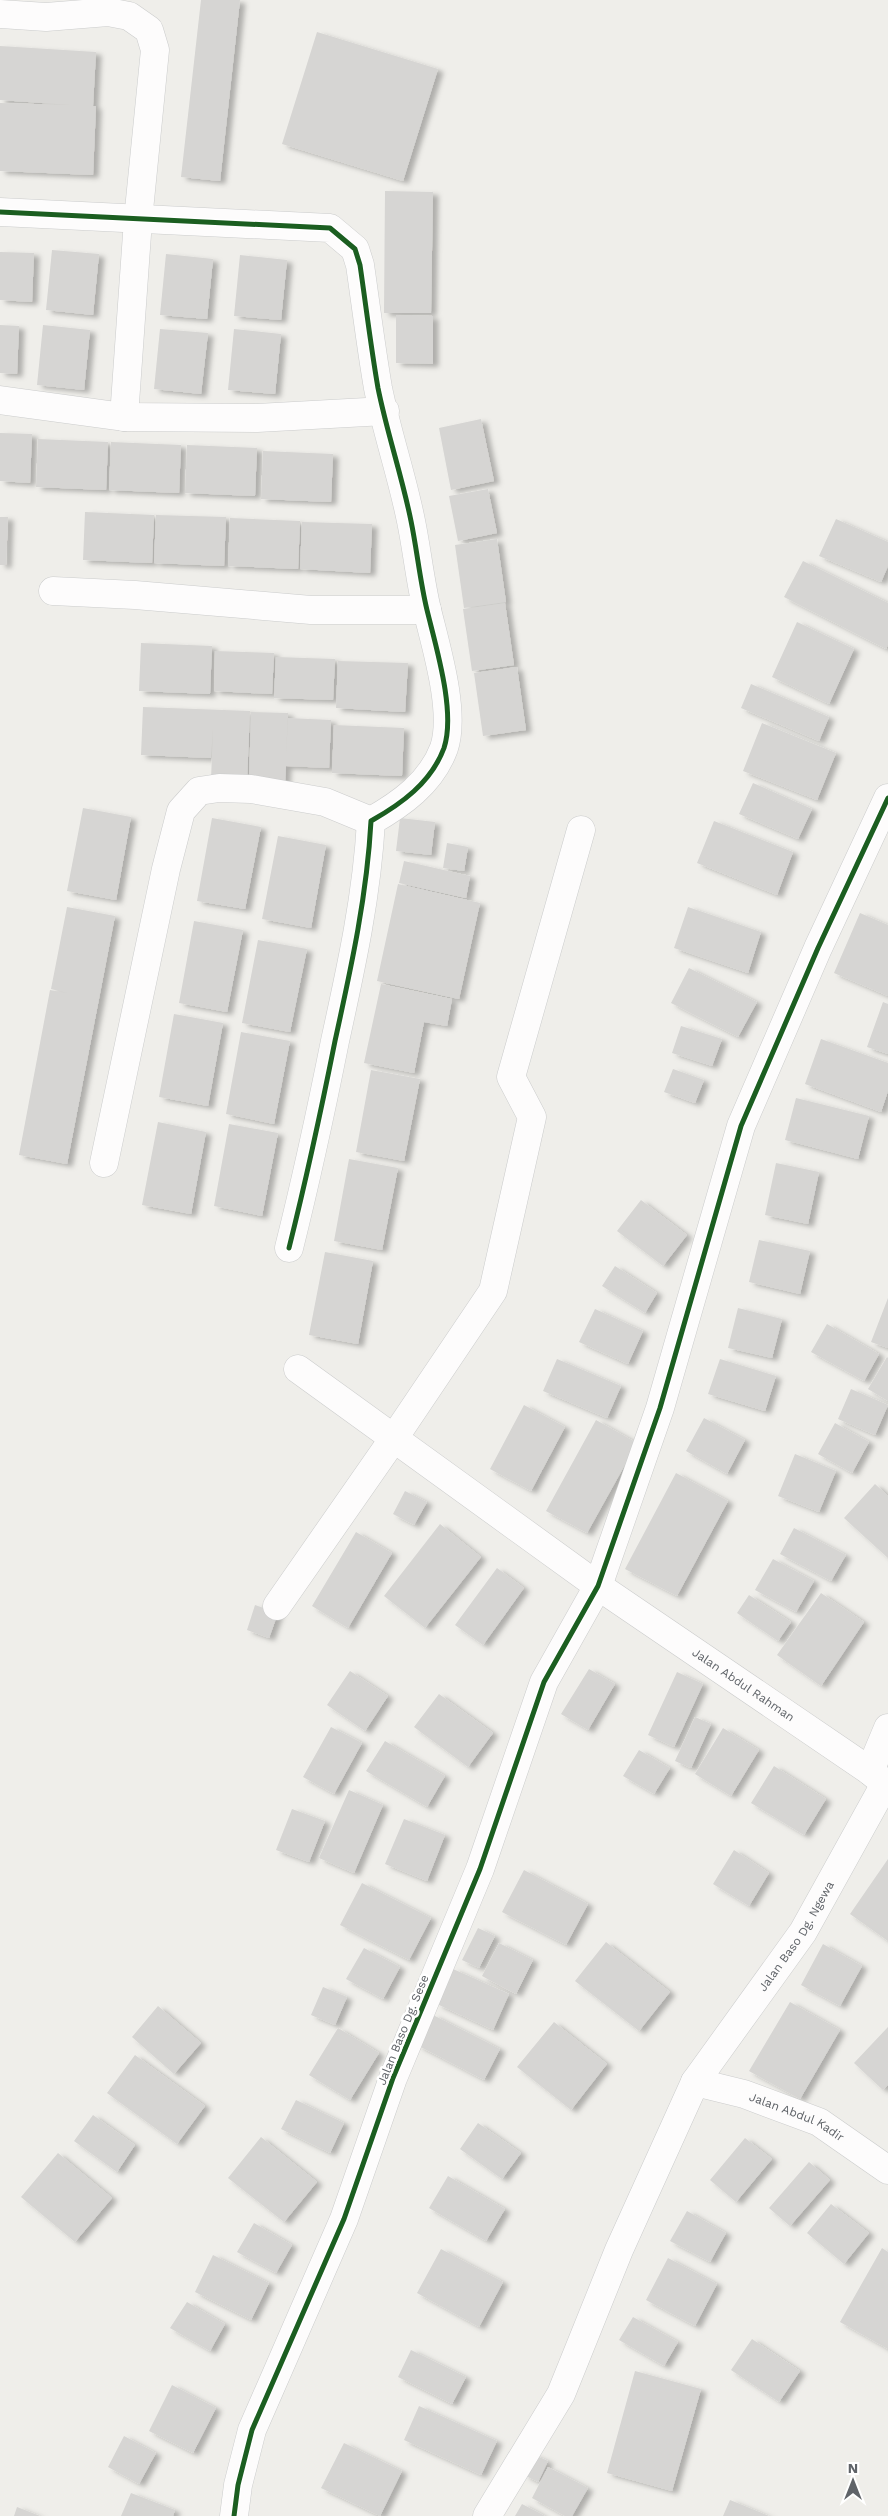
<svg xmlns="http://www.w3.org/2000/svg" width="888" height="2516" font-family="'Work Sans',sans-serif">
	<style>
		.building { fill: #d6d5d3; filter: url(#shadow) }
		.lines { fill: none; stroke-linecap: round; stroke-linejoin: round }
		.street-casing { stroke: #cbcccc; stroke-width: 29 }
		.street { stroke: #fdfcfc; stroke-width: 28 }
		.cycleway-casing { stroke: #fff; stroke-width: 8 }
		.cycleway { stroke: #1b5e20; stroke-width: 5 }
		.labels { text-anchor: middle; stroke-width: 5; stroke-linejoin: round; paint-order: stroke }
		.street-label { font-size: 12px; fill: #5f6368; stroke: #fff }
	</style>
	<defs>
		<filter id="shadow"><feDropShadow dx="5.5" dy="3" stdDeviation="2.5" flood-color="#0004"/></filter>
	</defs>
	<rect width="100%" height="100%" fill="#efeeea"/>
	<path class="building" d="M201,0h39l-20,181 -39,-4z
		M317,32l121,37 -35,112 -121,-37z
		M0,46l96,6 -3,54h3l-3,69 -93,-4v-68l70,2 -70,-5z
		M385,191l48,1 -2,121h-47z
		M52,250l47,4 -6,61 -47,-5z
		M0,252l34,1 -2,49 -32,-2z
		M166,254l47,5 -6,60 -47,-4z
		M240,255l47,5 -6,60 -47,-4z
		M396,315l37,1v48l-37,-1z
		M0,325l19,1 -2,48 -17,-1z
		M43,325l47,5 -6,60 -47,-5z
		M160,329l48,4 -7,61 -47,-5z
		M234,329l47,5 -6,60 -47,-4z
		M481,419l13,62 -43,9 -12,-62z
		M0,433l32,1 -2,49 -30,-2z
		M38,439l70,3 -2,48 -70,-3z
		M111,442l70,3 -2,48 -70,-3z
		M187,445l70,3 -2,48 -70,-3z
		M263,451l70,3 -2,48 -70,-3z
		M488,489l9,44 -39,8 -9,-45z
		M85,512l69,3 -2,48 -69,-3z
		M156,515l70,2 -2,49 -70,-3z
		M0,517h8l-2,48h-6z
		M230,518l70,3 -2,48 -70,-3z
		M836,519l52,23v24l-7,16 -62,-26z
		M302,522l70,2 -2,49 -70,-4z
		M497,539l9,63 -42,6 -9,-63z
		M803,561l85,42v42l-2,4 -102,-52z
		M505,603l9,62 -42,6 -9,-62z
		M797,622l57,27 -25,55 -57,-27z
		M141,643l71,3 -2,48 -71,-3z
		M215,651l59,2 -2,41 -58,-3z
		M276,657l59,2 -2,41 -59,-2z
		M338,661l70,2 -3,49 -69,-4z
		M517,667l9,63 -43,6 -9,-63z
		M751,684l78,33 -10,24 -78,-33z
		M143,707l107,4 -3,70 -36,-1 2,-52 -2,30 -70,-3z
		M251,712l37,1 -2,43 2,-38 43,2 -2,48 -43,-2 -1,17 -36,-1z
		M762,723l74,30 -19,47 -74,-29z
		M334,725l70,3 -2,48 -70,-3z
		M753,783l59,26 -14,30 -59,-25z
		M83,808l48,9 -15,83 -49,-9z
		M212,818l49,9 -16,82 -48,-8z
		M400,818l35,4 -4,33 -35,-4z
		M714,821l79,31 -16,43 -80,-32z
		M278,836l48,9 -15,83 -49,-9z
		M447,843l21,4 -4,24 -21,-3z
		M404,861l66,15 -4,22 -67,-15z
		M398,884l82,19 -21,96 -82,-18z
		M67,907l48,9 -48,248 -48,-9 31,-165 17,3 -16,-4z
		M688,907l73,25 -13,41 -74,-25z
		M860,913l28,12v71l-54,-23z
		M194,921l49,9 -16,82 -48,-9z
		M258,940l49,9 -17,83 -48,-9z
		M689,968l68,34 -19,35 -67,-34z
		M381,984l71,15 -5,27 -23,-4 -10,51 -50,-10z
		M883,1002l5,2v50l-21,-7z
		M174,1014l49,9 -15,83 -49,-9z
		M681,1026l41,13 -10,27 -40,-13z
		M241,1032l49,9 -16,83 -48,-10z
		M821,1039l67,24v28l-7,21 -76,-28z
		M673,1069l31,11 -9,23 -31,-11z
		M371,1070l49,9 -16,82 -48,-9z
		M796,1098l73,18 -11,43 -73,-19z
		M158,1122l48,10 -15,82 -49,-9z
		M229,1124l49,9 -16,83 -48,-10z
		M349,1159l49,9 -16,82 -48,-9z
		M776,1163l43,9 -11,52 -43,-9z
		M641,1200l46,35 -24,31 -46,-35z
		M759,1240l51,11 -10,43 -51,-12z
		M325,1252l48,9 -15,83 -49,-9z
		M615,1266l42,27 -12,20 -43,-27z
		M888,1298v50l-17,-6z
		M738,1308l44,11 -10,39 -44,-10z
		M595,1309l48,22 -15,33 -49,-22z
		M827,1324l52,30 -15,27 -53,-29z
		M887,1357l1,1v43l-20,-12z
		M557,1359l64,27 -14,32 -64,-27z
		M720,1359l56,17 -11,35 -57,-17z
		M851,1389l37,16 -13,30 -37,-16z
		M524,1405l41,22 -34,64 -41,-22z
		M704,1418l41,22 -18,34 -41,-23z
		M596,1420l41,23 -50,90 -41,-22z
		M835,1423l34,19 -17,31 -34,-19z
		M795,1454l41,17 -17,41 -41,-16z
		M676,1473l52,28 -51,95 -52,-27z
		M875,1484l13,12v62l-44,-40z
		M405,1491l22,11 -13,23 -21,-11z
		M440,1524l41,33 -56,71 -41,-32z
		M794,1528l52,27 -15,26 -51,-27z
		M356,1532l36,21 -44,75 -36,-22z
		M773,1559l41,22 -18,31 -41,-22z
		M497,1568l27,20 -41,57 -28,-20z
		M821,1593l43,29 -43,64 -44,-31z
		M749,1595l42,27 -13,19 -41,-28z
		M255,1605l23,8 -9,25 -22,-8z
		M589,1669l26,15 -27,46 -27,-16z
		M350,1671l38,25 -23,35 -38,-26z
		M677,1672l26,12 -29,63 -26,-12z
		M439,1694l54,39 -25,34 -54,-40z
		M695,1717l16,7 -20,44 -16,-7z
		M331,1727l31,16 -28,51 -31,-17z
		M723,1728l36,22 -28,46 -36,-22z
		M385,1741l60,35 -18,31 -61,-36z
		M639,1750l31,18 -16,26 -31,-18z
		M774,1766l52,33 -22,36 -53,-32z
		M349,1790l34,15 -29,68 -35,-15z
		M292,1809l33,12 -16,41 -33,-12z
		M404,1819l41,16 -18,46 -42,-17z
		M734,1850l35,23 -20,33 -36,-22z
		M888,1859v82l-38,-27z
		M524,1870l64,34 -22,41 -64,-33z
		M362,1883l69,35 -22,42 -69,-35z
		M478,1928l17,8 -16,32 -17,-8z
		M606,1942l64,50 -31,39 -64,-50z
		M499,1943l34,17 -17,34 -34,-18z
		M823,1944l39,22 -22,40 -39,-21z
		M364,1948l36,19 -17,32 -37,-20z
		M453,1969l56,25 -16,36 -56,-26z
		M323,1987l24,10 -12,28 -24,-10z
		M790,2002l50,28 -40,69 -51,-28z
		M158,2006l43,37 -27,31 -42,-37z
		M433,2015l67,34 -16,31 -67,-35z
		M554,2022l53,42 -36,46 -54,-43z
		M888,2027v58l-5,5 -29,-27z
		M338,2028l41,25 -29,47 -41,-25z
		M135,2055l70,51 -28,38 -70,-51z
		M296,2100l48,23 -14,30 -49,-24z
		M93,2115l42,30 -18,27 -43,-31z
		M478,2123l43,30 -19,26 -42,-30z
		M261,2137l56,45 -33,40 -56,-44z
		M745,2138l27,21 -36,43 -26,-22z
		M58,2153l54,45 -37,44 -54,-45z
		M809,2162l21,18 -40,46 -21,-18z
		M448,2176l57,33 -19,32 -57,-33z
		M831,2204l38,29 -25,31 -37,-31z
		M687,2211l39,22 -16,29 -40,-21z
		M254,2223l38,22 -16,28 -39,-21z
		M882,2248l6,4v97l-48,-27z
		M441,2249l62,33 -24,45 -62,-34z
		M213,2255l56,28 -18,37 -56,-28z
		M668,2258l49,26 -22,42 -49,-26z
		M187,2302l38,22 -15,27 -40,-23z
		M633,2317l45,25 -14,24 -45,-26z
		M752,2339l48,32 -21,31 -48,-32z
		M411,2350l55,27 -14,27 -54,-27z
		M635,2371l66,18 -29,102 -65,-18z
		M172,2385l44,23 -23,45 -44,-22z
		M419,2406l78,35 -16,34 -77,-35z
		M124,2436l32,17 -17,31 -31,-17z
		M344,2443l58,28 -22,45 -59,-28z
		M532,2454l16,7 -10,21 -14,-7z
		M548,2467l40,21 -16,28h-7l-33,-18z
		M131,2493l44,17 -2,6h-52z
		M730,2500l39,16h-46z
		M522,2504l23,12h-30z
		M17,2507l23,9h-26z"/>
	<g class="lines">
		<g class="street-casing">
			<g id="street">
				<path d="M0,14l46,3 62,-5 21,4 20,14 6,20 -17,170 -14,197"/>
				<path d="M0,212l330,16 25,21 5,16c6,41 11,83 18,123 9,45 24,88 33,133 6,29 9,60 16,89 9,37 29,102 17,138 -13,35 -43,56 -73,73 -4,75 -20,147 -36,220 -14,70 -29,139 -46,207"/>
				<path d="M0,400l124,17 133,1 128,-7"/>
				<path d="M53,591l82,4 176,15h116"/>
				<path d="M104,1163l62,-294 15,-58 18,-20 20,-3 32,1 74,13 46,19"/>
				<path id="s1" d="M298,1369l300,217 272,185 18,15"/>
				<path d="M277,1606l117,-168 99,-147 39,-174 -21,-40 70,-247"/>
				<path d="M870,1771l18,-43"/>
				<path id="s2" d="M695,2082l49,12 75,28 69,48"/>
				<path d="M234,2516l4,-31 14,-55 92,-211 49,-141 87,-209 64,-187 54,-96 62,-178 81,-282 77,-178 70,-150"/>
				<path id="s3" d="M487,2516l74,-122 58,-144 76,-168 108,-150 82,-148"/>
			</g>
		</g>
		<use href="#street" class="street"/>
		<g class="cycleway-casing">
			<path id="cycleway" d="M0,212l330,16 25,21 5,16c6,41 11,83 18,123 9,45 24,88 33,133 6,29 9,60 16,89 9,37 29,102 17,138 -13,35 -43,56 -73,73 -4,75 -20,147 -36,220 -14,70 -29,139 -46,207
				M234,2516l4,-31 14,-55 92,-211 49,-141 87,-209 64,-187 54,-96 62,-178 81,-282 77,-178 70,-150"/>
		</g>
		<use href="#cycleway" class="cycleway"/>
	</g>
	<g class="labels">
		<g class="street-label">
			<text dy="4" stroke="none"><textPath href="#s1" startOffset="546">Jalan Abdul Rahman</textPath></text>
			<text dy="4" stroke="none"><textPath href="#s3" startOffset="660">Jalan Baso Dg. Ngewa</textPath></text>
			<text transform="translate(403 2030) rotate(-68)" y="4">Jalan Baso Dg. Sese</text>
			<text dy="4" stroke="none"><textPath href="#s2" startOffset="108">Jalan Abdul Kadir</textPath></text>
		</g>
	</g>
	<g transform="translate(853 2481)" stroke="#ffffff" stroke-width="4" paint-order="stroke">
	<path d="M0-4L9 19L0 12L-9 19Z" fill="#5f6368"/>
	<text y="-8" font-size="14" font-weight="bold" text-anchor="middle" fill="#5f6368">N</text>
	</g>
</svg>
